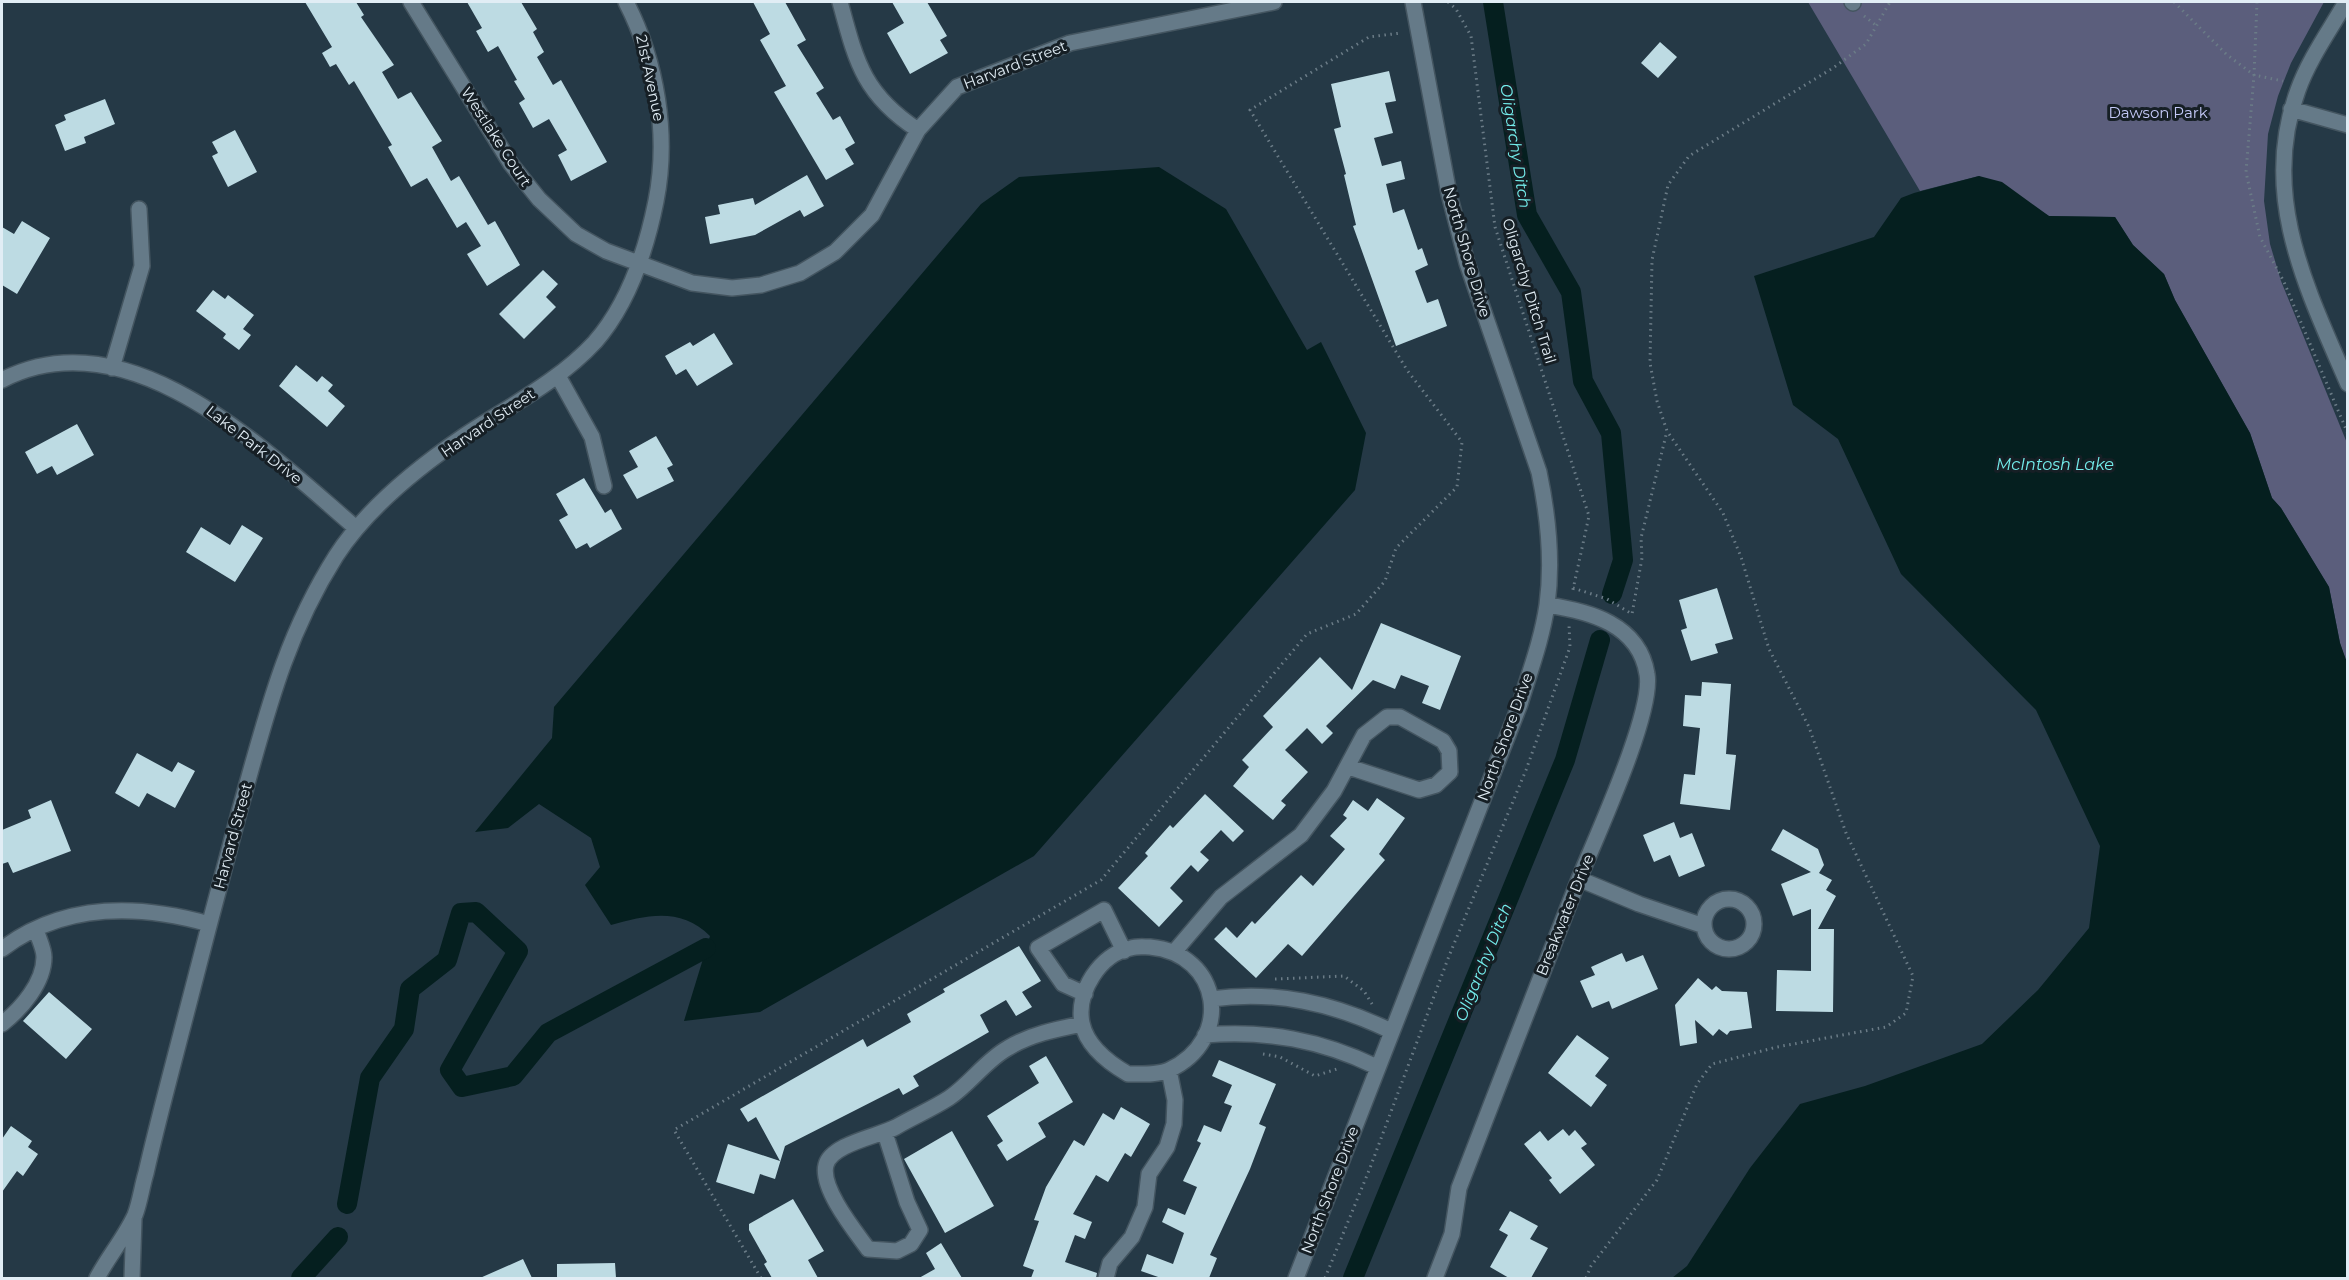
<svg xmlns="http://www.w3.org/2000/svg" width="2349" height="1280" font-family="Montserrat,sans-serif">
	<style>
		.green { fill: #5b5e7c }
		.water { fill: #051f1f }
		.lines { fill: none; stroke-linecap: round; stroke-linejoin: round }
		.canal { stroke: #051f1f; stroke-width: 20 }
		.building { fill: #bddbe3 }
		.minor-casing { stroke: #445560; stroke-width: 18 }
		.path { stroke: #6b7c87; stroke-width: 3; stroke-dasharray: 1.5 4.5; stroke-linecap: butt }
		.minor { stroke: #657a88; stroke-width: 15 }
		.labels { text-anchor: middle; stroke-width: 6; stroke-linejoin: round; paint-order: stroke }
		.street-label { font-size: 15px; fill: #e1edf5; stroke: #161f25 }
		.park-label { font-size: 15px; fill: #c5caf9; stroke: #161f25 }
		.water-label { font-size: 16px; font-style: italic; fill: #74eeed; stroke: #161f25 }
	</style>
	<rect width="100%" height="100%" fill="#253946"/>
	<path class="green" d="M1808,2h516l-33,61 -13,33 -10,38 -4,67 6,43 11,37 66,162v222l-7,-22 -11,-56 -48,-79 -9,-10 -22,-65 -75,-133 -11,-26 -31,-29 -18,-28 -66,-1 -70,-40 -59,15z"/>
	<path class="water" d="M1159,167l67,42 81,141 14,-8 45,91 -11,57 -321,366 -274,156 -76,9 26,-85c-29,-29 -63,-21 -99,-11l-26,-40 15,-18 -9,-29 -52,-34 -31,24 -33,4 77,-94 2,-31 427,-503 38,-27z
		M1979,176l23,6 47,34 66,1 18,28 31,29 11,26 75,133 22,65 9,10 48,79 11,56 8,22 -1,613h-675l15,-12 63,-98 50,-64 65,-18 117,-42 56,-54 51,-62 11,-82 -64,-136 -135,-136 -63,-135 -45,-34 -39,-129 120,-39 27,-39 13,-5z"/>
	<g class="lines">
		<path class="canal" d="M1493,2l34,213 44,77 12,89 28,52 12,127 -11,34
			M347,1204l23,-126 34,-49 6,-40 37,-29 14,-47 15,-1 42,39 -68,119 12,17 51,-11 35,-43 158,-85
			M301,1278l37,-41
			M1353,1278l212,-518 35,-120"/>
	</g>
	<path class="building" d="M305,2h51l8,13 -3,2 33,48 -12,7 16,27 13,-7 31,49 -10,6 19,34 8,-5 29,49 7,-4 25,44 -33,21 -20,-32 14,-8 -15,-24 -9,6 -30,-50 -16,9 -23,-40 4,-2 -38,-64 -5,4 -13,-21 -6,3 -8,-14 10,-6z
		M467,2h54l16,27 -4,3 11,20 -7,5 16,28 8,-5 46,82 -36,19 -13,-26 9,-5 -18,-31 -16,9 -14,-25 6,-4 -11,-18 3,-1 -19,-34 -10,6 -12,-21 6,-3z
		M753,2h32l21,38 -9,5 27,43 -8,5 17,27 7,-4 15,27 -10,6 9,15 -28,16 -52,-88 12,-6 -26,-46 10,-6z
		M892,2h35l20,34 -7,4 8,13 -38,21 -23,-41 17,-10z
		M1660,42l17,15 -19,21 -17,-15z
		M1389,71l7,30 -11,2 8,30 -19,5 8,28 19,-5 4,18 -19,5 7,29 11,-4 14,41 4,-2 6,17 -13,6 12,32 11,-4 9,27 -51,20 -43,-120 3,-1 -12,-50 2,-1 -12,-45 7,-2 -10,-43z
		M105,99l10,25 -31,13 2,6 -21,8 -10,-26 11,-5 -2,-5z
		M235,130l22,42 -29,15 -16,-31 6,-3 -6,-11z
		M807,175l17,31 -20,11 -4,-7 -45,25 -45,9 -5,-27 15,-3 -2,-9 35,-7 2,7z
		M22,221l28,17 -33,56 -15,-9v-58l12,7z
		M543,270l15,14 -12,13 10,10 -32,32 -25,-25z
		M213,290l12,9 3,-4 26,20 -11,14 8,6 -12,15 -16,-12 3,-4 -30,-23z
		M714,333l19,31 -36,22 -11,-17 -10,6 -11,-19 25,-14 3,4z
		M296,365l21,17 5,-6 11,9 -5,6 17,15 -18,21 -48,-41z
		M77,424l17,31 -37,20 -5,-9 -15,8 -12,-22z
		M656,436l17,29 -6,3 7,13 -37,18 -14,-24 15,-8 -9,-16z
		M584,478l21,35 6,-4 11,20 -32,19 -3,-5 -11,6 -17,-29 9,-5 -12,-21z
		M242,525l21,13 -28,44 -49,-30 15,-25 29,18z
		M1717,588l16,51 -18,5 3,9 -27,8 -10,-31 6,-2 -8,-28z
		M1381,623l80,33 -21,54 -18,-7 7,-17 -28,-11 -6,14 -22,-9 -47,46 7,7 -11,11 -15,-16 -22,22 23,22 -27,29 5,4 -13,15 -40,-34 16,-19 -7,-7 31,-33 -10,-11 57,-59 32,33z
		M1702,682l29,2 -5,70 10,1 -6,55 -50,-6 4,-30 11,1 5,-47 -17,-2 2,-31 16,1z
		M137,753l35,19 6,-10 17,9 -20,37 -28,-15 -8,14 -24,-14z
		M1205,794l39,37 -11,11 -12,-12 -21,22 9,8 -11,12 -7,-7 -21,23 13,13 -24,26 -41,-39 30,-32 -3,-3 25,-28 3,3z
		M1377,798l28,20 -26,36 6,6 -83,96 -14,-12 -32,34 -42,-39 12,-12 11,11 15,-17 3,3 46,-49 12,11 32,-37 -15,-13 17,-18 -4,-3 10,-15 15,11z
		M51,800l20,51 -58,22 -5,-11 -6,2v-34l29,-12 -3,-8z
		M1674,822l6,16 12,-5 13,33 -26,11 -9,-22 -16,7 -11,-27z
		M1783,829l35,20 6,16 -5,8 13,7 -6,10 10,6 -18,33h16l-1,83 -57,-1 1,-41 34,1v-62l-18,7 -12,-32 30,-12 -40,-22z
		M1019,946l22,35 -19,11 10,15 -16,9 -10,-16 -26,15 9,17 -76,44 6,10 -16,9 -4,-7 -114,58 -10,33 -15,-5 -6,20 -38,-12 12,-38 52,17 -24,-44 -8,5 -8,-13 123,-70 4,8 44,-25 -4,-8 38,-22 -2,-3z
		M1622,953l4,9 17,-7 15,34 -46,20 -3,-8 -17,7 -12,-27 15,-6 -4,-8z
		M1698,978l14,12 4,-4 6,5 25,1 5,36 -22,3 -3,4 -8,-6 -6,7 -18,-16 2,23 -17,3 -5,-41z
		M49,992l43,37 -26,30 -43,-38z
		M1577,1035l32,23 -14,18 12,9 -16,22 -43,-34z
		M1046,1056l27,46 -35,21 8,14 -39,24 -10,-16 6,-4 -16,-25 52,-33 -10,-17z
		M1219,1060l57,24 -17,40 7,3 -16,42 -40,86 7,3 -8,20h-48l-20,-7 6,-17 26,10 11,-31 -22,-11 6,-14 17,7 12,-28 -14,-6 18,-38 -4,-2 7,-16 17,7 11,-26 -8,-3 8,-18 -20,-9z
		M1121,1107l29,17 -19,33 -6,-4 -17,29 -12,-7 -23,39 19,8 -7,17 -10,-4 -10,27 32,11 -1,5h-65l3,-8 -11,-4 16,-45 -5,-1 12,-33 28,-47 10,6 19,-33 11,7z
		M11,1126l21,15 -4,6 10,7 -15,22 -6,-5 -15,21v-53z
		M1563,1129l6,7 6,-6 12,14 -6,4 14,17 -35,29 -11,-14 3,-2 -28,-34 16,-13 8,10z
		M952,1131l42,75 -49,27 -41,-74z
		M793,1199l31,52 -16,9 10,18h-46l-8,-14 3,-2 -18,-32v-6z
		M1510,1211l28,15 -8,13 18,9 -17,30h-22l-19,-11 18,-32 -9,-5z
		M941,1243l21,35h-43l16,-9 -9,-16z
		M523,1259l9,19h-52z
		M615,1263l1,15h-59v-14z"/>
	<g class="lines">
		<g class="minor-casing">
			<path id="minor" d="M411,2l100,162 28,35 37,35 30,17 86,32 40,5 29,-3 39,-12 35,-21 37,-37 46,-85 39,-43 113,-44 204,-41
				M840,2c16,59 23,92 78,128
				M1852,2l1,1
				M2346,2c-16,28 -37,57 -48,88 -39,105 9,199 50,294
				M2291,109l57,16
				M112,368l30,-102 -3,-57
				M558,376l34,61 12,49
				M2,380c128,-66 265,72 354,148
				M1579,879l60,25 65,22
				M1704 924a25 25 0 1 1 50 0a25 25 0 1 1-50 0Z
				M1150,947c72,7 84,93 19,123 -11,5 -28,4 -41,4 -19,-11 -41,-27 -46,-51 -6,-31 18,-69 49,-75 6,-2 13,-1 19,-1z
				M2,949c61,-46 136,-45 207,-25
				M1175,951l46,-54 80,-62 33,-44 30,-56 23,-18h13l43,24 6,10 1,21 -14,13 -17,5 -70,-23
				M1085,994l-22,-10 -25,-36 66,-38 20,41
				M1211,999c64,-9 122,4 180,32
				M2,1024c19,-15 42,-41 42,-67 0,-9 -6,-19 -8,-28
				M1205,1035c62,-5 116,5 172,32
				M885,1133l22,69 13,28 -9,14 -14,7 -29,-2c-13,-18 -48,-61 -42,-84 5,-21 53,-29 70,-38 17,-10 36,-18 53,-29 21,-14 37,-38 59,-50 23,-14 49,-19 74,-24
				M97,1278c11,-21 28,-41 38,-63 5,-13 7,-29 11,-42 7,-31 15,-62 23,-93 23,-90 47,-181 71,-271 26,-92 44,-171 96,-253 31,-48 81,-88 128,-120 45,-30 94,-54 131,-94 34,-39 51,-91 61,-141 13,-66 1,-139 -30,-199
				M132,1278l2,-59
				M1106,1278l4,-15 22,-26 13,-30 4,-33 18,-27 7,-23 1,-24 -6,-30
				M1296,1278l224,-574c10,-33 22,-65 27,-99 6,-44 1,-90 -8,-133l-72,-209 -18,-69 -36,-192
				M1435,1278l17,-44 7,-46c40,-103 79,-206 120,-309 17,-42 75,-167 68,-205 -8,-50 -58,-63 -100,-69"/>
		</g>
		<path class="path" d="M1448,2l8,7 15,27 24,191 94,289 -17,78
			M2174,2l52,52 28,21 -8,97 14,65 24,45 64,152
			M2257,2l-3,73 29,6
			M1864,16l13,10
			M1573,588l34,11 25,15 10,-56 -1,-20 26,-107
			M1275,979l69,-3 20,15 8,13
			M1263,1054l17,3 35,19 22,-7
			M761,1278l-87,-148 427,-250 206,-246 49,-20 29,-33 11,-33 61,-61 5,-45 -55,-72 -157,-260 119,-73 32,-4
			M1325,1278l45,-110 79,-212 77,-186 44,-123 -1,-22
			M1586,1278l5,-12 66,-86 40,-96 15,-20 65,-17 109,-20 20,-14 7,-37 -67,-143 -37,-106 -40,-78 -28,-92 -18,-44 -56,-82 -10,-30 -7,-38 2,-103 16,-75 21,-29 144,-88 33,-24 24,-42"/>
		<use href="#minor" class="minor"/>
	</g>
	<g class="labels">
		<g class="street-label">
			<text transform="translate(1015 65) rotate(-21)" y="5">Harvard Street</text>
			<text transform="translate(650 78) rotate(78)" y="5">21st Avenue</text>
			<text transform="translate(496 137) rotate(57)" y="5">Westlake Court</text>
			<text transform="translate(1467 252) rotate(74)" y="5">North Shore Drive</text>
			<text transform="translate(1529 291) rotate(73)" y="5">Oligarchy Ditch Trail</text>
			<text transform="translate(488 423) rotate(-34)" y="5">Harvard Street</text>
			<text transform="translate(254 445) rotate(38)" y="5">Lake Park Drive</text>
			<text transform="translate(1505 737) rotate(-70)" y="5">North Shore Drive</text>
			<text transform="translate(233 836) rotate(-75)" y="5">Harvard Street</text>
			<text transform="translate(1565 915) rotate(-68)" y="5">Breakwater Drive</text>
			<text transform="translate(1330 1190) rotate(-69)" y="5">North Shore Drive</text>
		</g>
		<g class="park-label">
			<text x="2158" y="118">Dawson Park</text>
		</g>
		<g class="water-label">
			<text transform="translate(1516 146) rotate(81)" y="6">Oligarchy Ditch</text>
			<text x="2055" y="470">McIntosh Lake</text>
			<text transform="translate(1483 962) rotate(-68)" y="6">Oligarchy Ditch</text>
		</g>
	</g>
	<rect width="2349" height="1280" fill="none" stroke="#e1edf5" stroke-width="6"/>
</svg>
